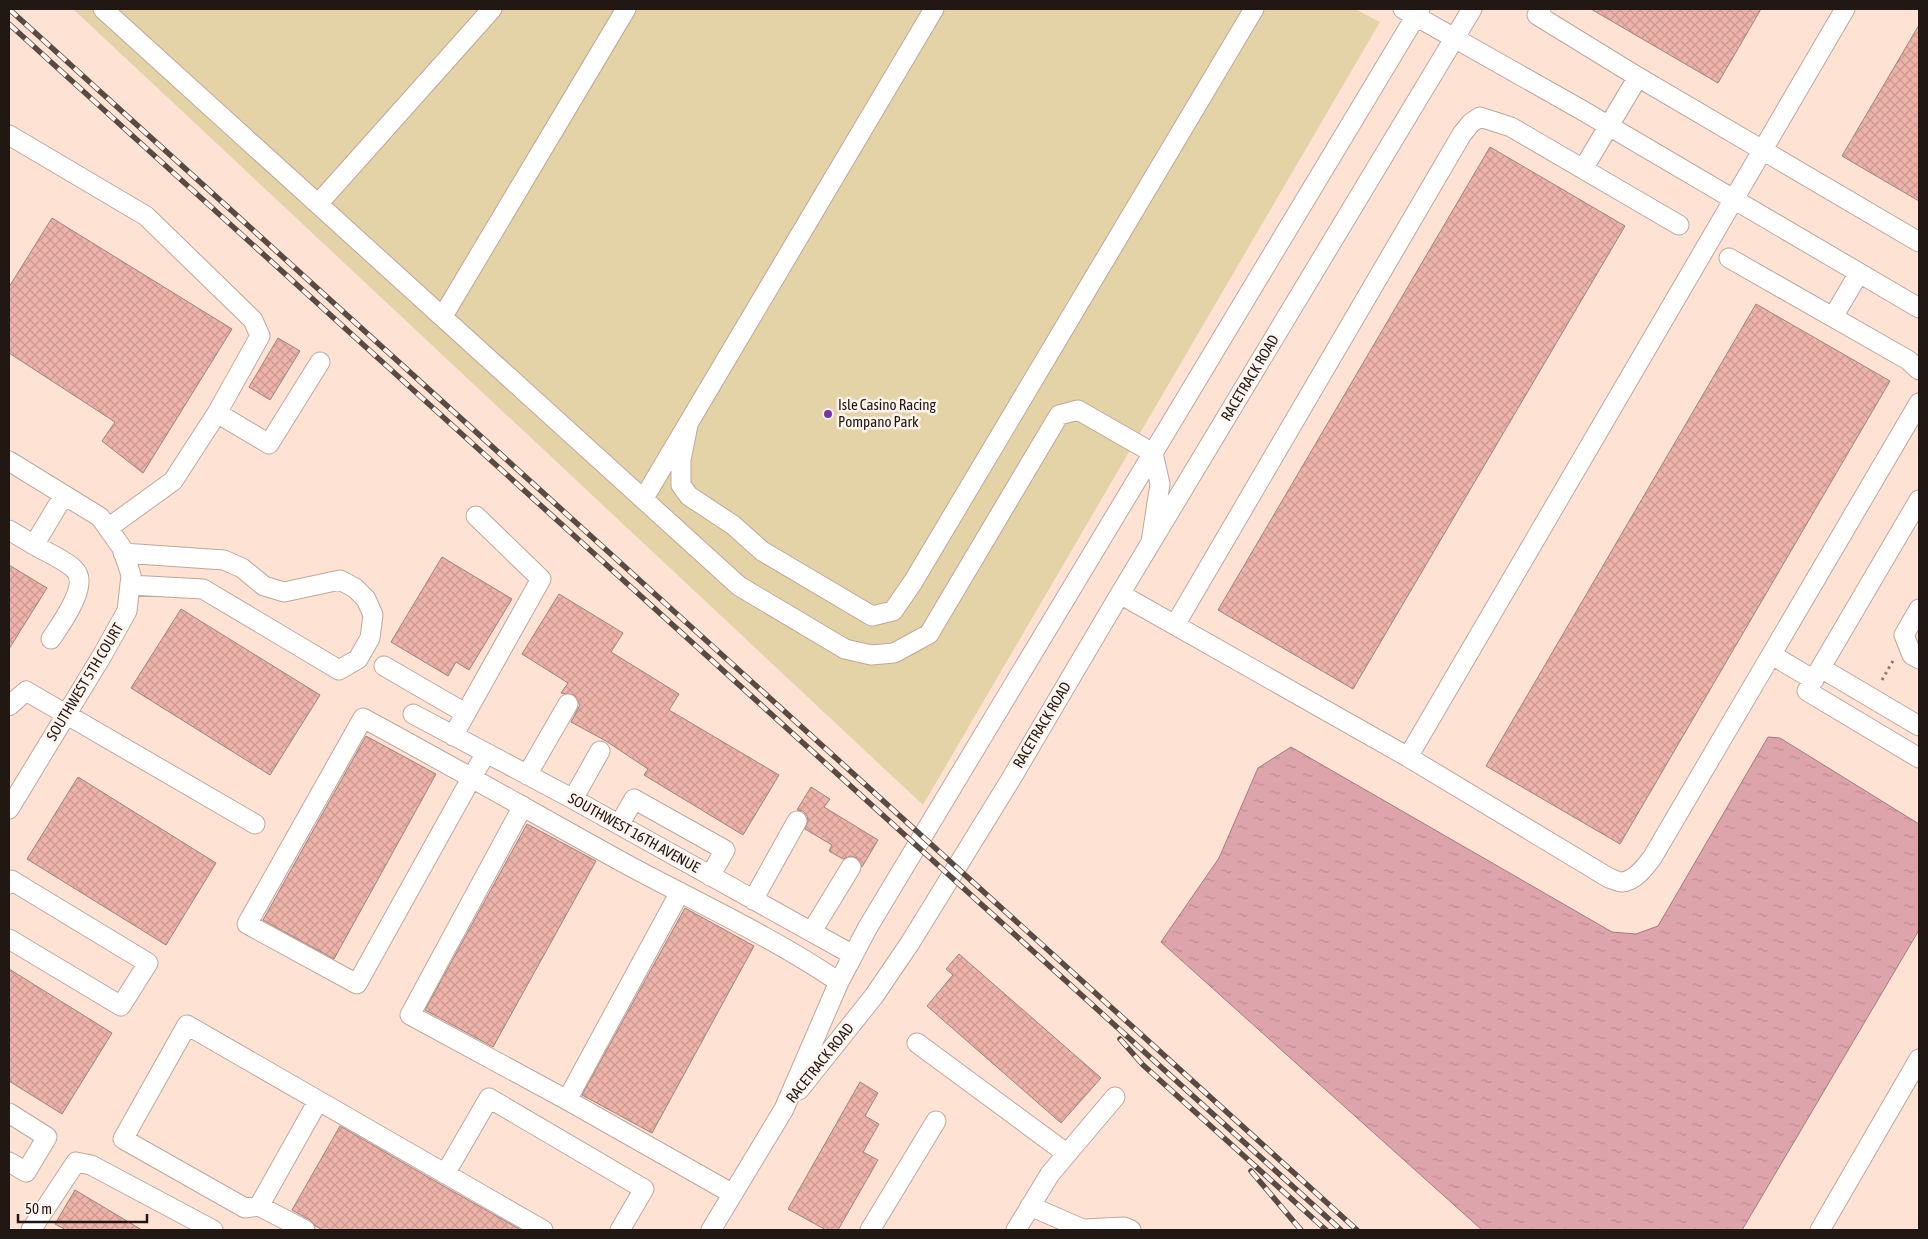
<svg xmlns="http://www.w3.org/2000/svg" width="1928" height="1239" font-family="'Asap Condensed',sans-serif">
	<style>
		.pitch { fill: #e4d3a6 }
		.water { fill: url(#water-ripples); stroke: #a57a7e }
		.building { fill: url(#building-cross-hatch); stroke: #9f837e }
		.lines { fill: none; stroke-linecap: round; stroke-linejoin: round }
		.minor-casing { stroke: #c0a699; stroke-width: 21 }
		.path { stroke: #8a796f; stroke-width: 3; stroke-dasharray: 2.5 4; stroke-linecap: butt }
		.minor { stroke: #fff; stroke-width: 19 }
		.rail-casing { stroke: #594b44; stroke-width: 5.5 }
		.rail { stroke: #fff4ee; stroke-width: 4; stroke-dasharray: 11; stroke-linecap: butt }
		.poi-dot { fill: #7932a5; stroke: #fff4ee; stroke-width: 2 }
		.labels { text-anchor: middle; stroke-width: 5; stroke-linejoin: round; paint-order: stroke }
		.street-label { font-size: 15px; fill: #211813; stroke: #fff4ee }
		.poi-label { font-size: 15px; fill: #211813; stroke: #fff4ee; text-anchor: start }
	</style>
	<defs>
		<pattern id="water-ripples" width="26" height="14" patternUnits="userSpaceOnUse" patternTransform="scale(1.25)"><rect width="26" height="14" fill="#dea4ac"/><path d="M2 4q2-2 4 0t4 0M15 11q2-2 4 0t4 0" fill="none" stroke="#be8c93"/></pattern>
		<pattern id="building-cross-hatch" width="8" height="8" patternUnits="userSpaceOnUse" patternTransform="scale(1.25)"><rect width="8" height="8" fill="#edb3a9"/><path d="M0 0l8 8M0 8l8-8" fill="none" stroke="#cb9991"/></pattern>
	</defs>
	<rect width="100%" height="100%" fill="#fee3d4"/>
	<path class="pitch" d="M73,9h1282l25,13 -457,783z"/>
	<path class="water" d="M1768,737l12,1 139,86v106l-177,300h-260l-321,-288 58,-84 39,-90 33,-21 321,185 24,2 22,-8z"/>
	<path class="building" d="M1591,9h170l-43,74z
		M1919,25v176l-77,-45z
		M1490,147l135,79 -272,463 -135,-79z
		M52,218l180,111 -89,144 -41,-32 13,-19 -106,-69v-66z
		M1756,304l134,77 -270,463 -134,-78z
		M278,338l22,13 -30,49 -21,-13z
		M442,557l70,42 -43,71 -13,-8 -8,14 -57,-34z
		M9,565l38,23 -38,61z
		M559,594l64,39 -12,19 68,42 -10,16 110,65 -36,60 -99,-60 4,-6 -42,-28 -35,-19 9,-17 -6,-10 -13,-2 7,-10 -46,-29z
		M181,609l139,86 -50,80 -139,-87z
		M366,736l70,38 -102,185 -71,-39z
		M78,777l138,86 -50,82 -139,-86z
		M811,787l19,12 -6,8 54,33 -16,27 -5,-9 -6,-2 -8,3 -14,-8 3,-6 -27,-16 3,-8 -1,-5 -4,-5 -6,-1z
		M527,824l69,37 -103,186 -68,-37z
		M685,908l69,38 -102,187 -70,-38z
		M959,954l142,124 -40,45 -134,-117 26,-31 -7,-6z
		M9,969l103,64 -50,81 -53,-33z
		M860,1082l18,11 -13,23 14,8 -16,28 15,8 -40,70h-12l-38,-21z
		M340,1126l100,58 81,46h-198l-8,-4 -5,-6 -18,-10z
		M75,1190l67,40h-76l-11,-6z"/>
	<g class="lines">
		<g class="minor-casing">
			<path id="minor" d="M103,9l636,577 106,63 26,6 23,-2 35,-19 130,-219 19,-5 75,43 7,31 -9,58
				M1403,9l177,100 339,199
				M1541,9l-4,6 101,62 281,165
				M1845,9l-437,748 201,121c4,1 9,4 13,4 13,-1 23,-15 30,-24l267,-455
				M9,135l137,81 107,104 7,16 -43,77 -44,68 -65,47
				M1583,169l55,-92
				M318,204l174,-195
				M1729,258l179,102 11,10
				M443,316l183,-307
				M1833,317l26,-44
				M217,413l52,31 51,-82
				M688,425l-7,35v25l8,11 44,29 29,26 110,65 21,-5 20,-29 341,-573
				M9,461l91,56 22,31 9,27 -4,36 -24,43 -94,155
				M644,498l290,-489
				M1919,500l-112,191 112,67
				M9,530l25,15 30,-50
				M34,545c12,7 31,15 40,24 17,15 -14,56 -23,70
				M123,553l101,7 18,8 22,18 20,6 56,-12 15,8 11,11 7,16 -3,23 -12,21 -19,11 -136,-81 -73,-4
				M1120,594l288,163
				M1919,609l-15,26 8,20 7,4
				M1175,625l287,-491 9,-11 9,-6 31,10 168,98
				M1772,655l42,25
				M384,666l81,47
				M1821,668l98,58
				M9,706l17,-15 229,133
				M413,714l160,85 280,156
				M453,736l88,-157 -65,-63
				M486,753l-14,24 -115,207 -110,-60 116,-206c87,47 174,97 261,145 72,39 147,73 215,119
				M527,775l41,-71
				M573,799l27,-48
				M523,806l-113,209 157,85 166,94
				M619,825l15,-26 91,51 -15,26
				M9,884l2,-4 137,83 -27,43 -112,-67
				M753,900l44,-79
				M812,931l39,-64
				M917,1043l149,110
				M799,1090l75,-94 36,-53 101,-164 109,-185 352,-585
				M567,1100l113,-208
				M9,1113l38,24 -21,35 -17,-10
				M445,1174l44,-76 155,91 -24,41
				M259,1206l59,-105
				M1030,1206l55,24
				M1084,1229l40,-2 7,3
				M31,1230l45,-68 15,3 122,65
				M305,1230l-46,-24 -14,2 -122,-69 64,-114 356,205
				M711,1230l73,-121 55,-127 29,-55 552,-918
				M870,1230l66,-109
				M1016,1230l34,-56 65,-77
				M1820,1230l99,-171"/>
		</g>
		<path class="path" d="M1882,680l12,-21"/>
		<use href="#minor" class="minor"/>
		<g class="rail-casing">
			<path id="rail" d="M9,9l1348,1221
				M9,24l1332,1206
				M1120,1039l23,26 183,165
				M1251,1171l50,59"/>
		</g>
		<use href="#rail" class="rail"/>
	</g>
	<circle class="poi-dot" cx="828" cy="414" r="5"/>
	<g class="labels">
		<g class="street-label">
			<text transform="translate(1250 378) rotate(-59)" y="5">RACETRACK ROAD</text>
			<text transform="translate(85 682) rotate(-59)" y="5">SOUTHWEST 5TH COURT</text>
			<text transform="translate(1042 725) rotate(-59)" y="5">RACETRACK ROAD</text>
			<text transform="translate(634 833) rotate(29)" y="5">SOUTHWEST 16TH AVENUE</text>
			<text transform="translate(820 1063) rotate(-51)" y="5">RACETRACK ROAD</text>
		</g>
		<g class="poi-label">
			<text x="838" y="410">Isle Casino Racing<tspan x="838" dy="17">Pompano Park</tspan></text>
		</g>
	</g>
	<rect width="1928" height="1239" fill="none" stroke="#211813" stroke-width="20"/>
	<path d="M18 1214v8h129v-8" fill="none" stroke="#211813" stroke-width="2.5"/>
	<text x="25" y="1214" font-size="15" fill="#211813" stroke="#fff4ee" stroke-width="4" paint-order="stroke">50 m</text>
</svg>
